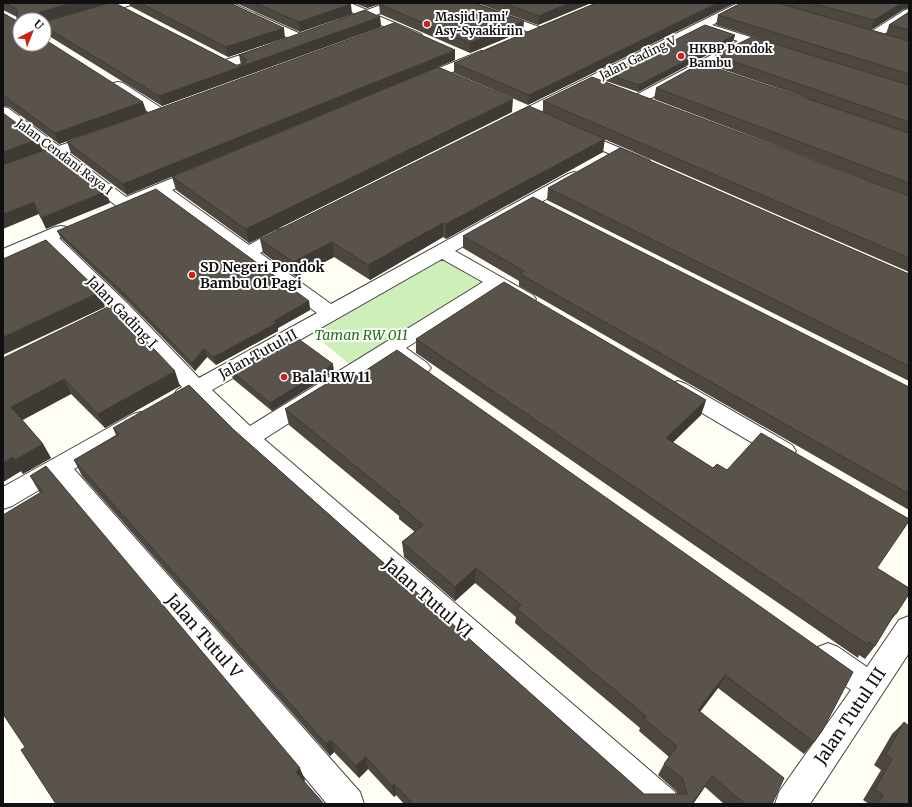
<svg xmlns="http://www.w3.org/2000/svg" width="912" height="807" font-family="Merriweather,serif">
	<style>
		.green { fill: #cfefb8 }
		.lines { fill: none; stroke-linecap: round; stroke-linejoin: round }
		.minor-casing { stroke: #434343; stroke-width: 2 }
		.minor { fill: #fff; fill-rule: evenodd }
		.wall { fill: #4d4740 }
		.shaded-wall { fill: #3f3a34 }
		.building { fill: #5a534b; stroke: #3f3a34 }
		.poi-dot { fill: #d02119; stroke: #fff; stroke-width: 1.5 }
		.labels { text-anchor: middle; stroke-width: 4; stroke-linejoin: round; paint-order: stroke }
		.far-poi-label { font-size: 12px; font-weight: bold; fill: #101010; stroke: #fff; text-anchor: start }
		.far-street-label { font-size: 12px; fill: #101010; stroke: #fff }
		.poi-label { font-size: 14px; font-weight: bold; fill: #101010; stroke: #fff; text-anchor: start }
		.street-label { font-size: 14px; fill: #101010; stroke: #fff }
		.park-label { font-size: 14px; font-style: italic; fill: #227018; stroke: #fff }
		.near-street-label { font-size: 17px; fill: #101010; stroke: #fff }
	</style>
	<rect width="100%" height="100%" fill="#fffef4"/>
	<path class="green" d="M448,256l43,27 -136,86 -42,-35z"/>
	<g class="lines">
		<g class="minor-casing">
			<path id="minor" d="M115,3h18l-2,2 -87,26v-8z
				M217,3h15l71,32 2,3 -2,3h-8l-76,-36z
				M335,3h15l17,7 19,-7h17l-2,2 -25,10 45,19 2,3 -2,3h-8l-47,-22 -19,8h-8l-2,-3 2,-3 17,-6 -19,-9z
				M456,3h17l69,25 2,3 -2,3h-8l-76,-29z
				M738,3h15l-2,2 -39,20 67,21 2,3 -2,3 -4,1 -28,-9 -2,3 -101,55 -5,1 -5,-1 -2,-3 2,-3 104,-55 -35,-11 -189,95 -5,1 -5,-1 -2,-3 2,-3z
				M909,9v8l-32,22h-8l-2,-3 2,-3 36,-23z
				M268,46l4,1 2,3 -2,3 -45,15 -5,-1 -1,-3 1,-3z
				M481,51l4,1 2,3 -2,3 -63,27h-10l-2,-3 2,-3z
				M118,82l5,1 43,28 2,3 -2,3 -5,1 -5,-1 -43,-28 -2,-3 2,-3z
				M3,107l5,1 51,38 32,-11 5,-1 5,1 2,3 -2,3 -33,12 58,44 69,-28 6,-2 6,2 2,3 -2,3 -35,15 77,55c13,-7 30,-20 45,-17l3,4 -3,4 -34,17 71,51 237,-130 6,-2 6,2 2,3 -2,3 -125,71 78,44 3,4 -3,4c-14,4 -25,-6 -36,-13l-91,58 21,15 4,5 -4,5c-14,4 -24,-7 -36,-15l-127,81 411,353 4,12h-40l-399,-360 -45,-45 -10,4 -8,-3 -3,-5 3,-5 5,-3 -68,-75 -70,-68 -41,16v-11l52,-22 6,-1 6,1 3,4 -3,4 -8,3 69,66 71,74 118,-65 -158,-118c-12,5 -28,16 -40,13l-64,-50 -52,19v-10l43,-16 -43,-33zM442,259l41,23 -233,144 -38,-36z
				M577,130l72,30 2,3 -2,3 -6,2 -6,-2 -65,-29 -2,-3 2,-3z
				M678,381l8,3 106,61 4,6 -4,6 -8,3 -8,-3 -106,-63 -3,-5 3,-5z
				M141,412l8,2 3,6 -3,6 -75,43 286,323 4,12h-37l-271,-324 -44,26 -9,3v-22l130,-73z
				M909,616v37l-99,151h-35l4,-12 72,-102 -33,-23 -4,-10 4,-10 10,-4 10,4 29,20 32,-47z"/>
		</g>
		<use href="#minor" class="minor"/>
	</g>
	<path class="wall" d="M3,3h112l123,63 3,-1 -2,-10 141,-38 1,10 -219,79 -113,-70 -5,-1v-15l-24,24 127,69 -88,31 -50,-37 -6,-1v-93l12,7h2v-3l-14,-7z
		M129,3h101l55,35 -57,19 -98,-51z
		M236,3h113l3,11 -52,18z
		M354,3h28l-15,5z
		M477,3h114l-53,22z
		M596,3l-68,102 -74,-32v-10z
		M741,3h168v5l-5,1 -33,21 15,4 3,-9 20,-13v260l-305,-133 -1,13 -157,87 -3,-2 -73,43 -36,-23 -38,20 -33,-24 -3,-14 283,-127v-11l326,80 -215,-82 2,-11 153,11 -96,-33 2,-11 67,-9 -66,-21 2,-10z
		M379,4l144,27 -53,22 -90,-39z
		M735,35l-2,6 -95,51 -32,-11 1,-7z
		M455,60l-328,135 -56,-42 -4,-11z
		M512,112l-263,131 -73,-53 -4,-13z
		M548,188l361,86v107l-362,-181z
		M57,231l252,70 1,9 -32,18v3l-62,34 -9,-8 -12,14 -66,-68 -68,-65z
		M463,236l446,151v123l-390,-224v-5l-56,-33z
		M416,339l290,61 -5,15 -29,28 205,125 19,46 -8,10 -13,22 -10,13 -6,-4 -1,3 -442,-305z
		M3,358l177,28 -75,42 -34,-34 -49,26 21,24 8,14 -28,16 -2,-3 -18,11z
		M230,370l104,2 -62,39 -39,-32z
		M349,370l465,372 -10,12 -86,-66 -18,24 72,92h-48l-19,-17 -12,17h-289l-8,-9 -2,2 -26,-28 -9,9 -25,-26 -4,4 -248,-280 -8,-16 42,-25 -3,-7 121,2 410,364h33l-1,-3 -18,-16 6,-11 5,-7 -30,-26 1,-3 -125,-105 1,-6 -41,-34 -20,18 -51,-44 -2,-15 13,-10 -16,-13v-3l-110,-91 -4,-16z
		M30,476l275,304 -1,1 -279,-34 15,-254z
		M904,722l5,82h-40l-6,-4 18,-30 -7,-5 18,-31z"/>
	<path class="shaded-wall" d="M72,3h37l-65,18v-1h-5l1,-8z
		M367,3h15l-15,5z
		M569,3h22l-53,22 1,-9z
		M717,3h18l-207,102 1,-10z
		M902,3h7v5l-5,1 -33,21 3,-10z
		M351,4l1,10 -52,18 -1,-10z
		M380,17l1,10 -219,79 -3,-10z
		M524,21l-1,10 -53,22v-10z
		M284,28l1,10 -57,19 -2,-10z
		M735,35l-2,6 -95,51 1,-7z
		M455,50v10l-328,135 -4,-11z
		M513,99l-1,13 -263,131 -3,-14z
		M143,102l4,11 -88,31 -4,-11z
		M38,139l5,12 -40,14v-13z
		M605,139l-2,13 -157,87v-15z
		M106,191l4,12 -64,26 -5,-11z
		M34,202l5,12 -36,15v-15z
		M443,223v14l-73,43 -2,-15z
		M332,242l2,15 -38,20 -3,-15z
		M100,292l5,15 -102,48v-18z
		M309,301l1,9 -32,18v3l-62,34 -2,-8 60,-36z
		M204,349l3,8 -12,14 -3,-8z
		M333,364l1,8 -62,39 -2,-8z
		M175,371l5,15 -75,42 -7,-14z
		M64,379l7,15 -52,28 -8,-15z
		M706,400l-5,15 -39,38 4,-15z
		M43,444l8,14 -28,16 -8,-14z
		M13,457l8,14 -18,11v-19z
		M476,568l-1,15 -20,18v-14z
		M725,675l-7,13 -27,35 7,-13z
		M331,740l3,12 -4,4 -4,-12z
		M366,757l2,12 -9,9 -3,-12z
		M300,768l5,12 -4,4 -5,-12z
		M712,776l-19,28h-1z
		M394,784l2,11 -2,2 -2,-11z"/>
	<path class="building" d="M5,3h67l-32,9 -1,8h-19v24h24v-5l99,63 -88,31 -51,-37h-1v-83l12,7h2v-11z
		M109,3h6l123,63 6,-2 3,-4 -8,-5 126,-45 15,7 -221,79 -115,-70v-4z
		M140,3h90l54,25 -58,19z
		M255,3h94l2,1 -52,18z
		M384,3h90l50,18 -54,22 -91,-39z
		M504,3h65l-30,13z
		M596,3h121l-188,92 -75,-32z
		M741,3h37l131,38v33l-191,-59z
		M811,3h91l-28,17z
		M909,12v18l-20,-5z
		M394,23l61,27 -332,134 -56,-42z
		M705,25l30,10 -96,50 -32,-11z
		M752,37l157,48v37l-194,-67z
		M701,63l208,70v50l-253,-95z
		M438,67l75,32 -267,130 -74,-52z
		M592,77l317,119v62l-366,-157z
		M529,106l76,33 -159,85 -3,-1 -75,42 -36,-23 -39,20 -33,-23z
		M3,113l35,26 -35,13z
		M50,148l56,43 -65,27 -7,-16 -31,12v-49z
		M620,148l289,126v92l-361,-178z
		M156,189l153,112 -35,20 3,2 -63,34 -10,-8 -12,14 -66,-68 -69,-64z
		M533,197l376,190v107l-389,-220 4,-3 -61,-35z
		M46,240l54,52 -97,45v-78z
		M504,282l202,118 -40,38 47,30 4,-4 10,6 34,-37 148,86v2l-32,47 32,20v6l-13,20 -1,-1 -20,33 -6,-4 -1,3 -452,-306z
		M112,305l63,66 -77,43 -34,-35 -53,28 32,37 -28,16 -2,-3 -10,6v-105z
		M293,335l40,29 -63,39 -40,-33z
		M397,350l456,322 -31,59 -8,11 -89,-67 -27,35 86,68 -12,26h-27l-33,-28 -20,28h-279l-19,-20 -2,2 -26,-29 -10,9 -25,-26 -5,4 -252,-284 45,-26 -6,-6 76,-43 45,45 410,364h43l-4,-15 -19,-15 13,-18 -33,-27 2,-3 -129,-107 4,-4 -45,-37 -21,19 -53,-45 21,-17 -25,-21 2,-2 -115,-93 64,-39 8,6z
		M46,466l254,302 -4,4 28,32h-268l-35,-54 4,-3 -22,-33v-199l40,-24 -13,-15z
		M904,722l5,4v78h-31l5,-9 -8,-6 17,-30 -6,-5z"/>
	<g class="poi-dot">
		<circle cx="427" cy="24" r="4"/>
		<circle cx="681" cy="56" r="4"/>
		<circle cx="192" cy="275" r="4"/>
		<circle cx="284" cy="377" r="4"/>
	</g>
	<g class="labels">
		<g class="far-poi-label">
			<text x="435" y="21">Masjid Jami'<tspan x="435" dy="14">Asy-Syaakiriin</tspan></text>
			<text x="689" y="53">HKBP Pondok<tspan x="689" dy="14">Bambu</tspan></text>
		</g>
		<g class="far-street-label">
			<text transform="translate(638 58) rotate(-26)" y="4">Jalan Gading V</text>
			<text transform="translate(64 157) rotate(37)" y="4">Jalan Cendani Raya I</text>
		</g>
		<g class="poi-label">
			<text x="200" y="272">SD Negeri Pondok<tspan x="200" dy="16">Bambu 01 Pagi</tspan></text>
			<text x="292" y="382">Balai RW 11</text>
		</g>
		<g class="street-label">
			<text transform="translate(122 312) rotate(46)" y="5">Jalan Gading I</text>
			<text transform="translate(258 354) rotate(-29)" y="5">Jalan Tutul II</text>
		</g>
		<g class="park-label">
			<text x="361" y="340">Taman RW 011</text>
		</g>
		<g class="near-street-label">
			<text transform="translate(428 598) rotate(41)" y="6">Jalan Tutul VI</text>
			<text transform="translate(204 636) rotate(49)" y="6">Jalan Tutul V</text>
			<text transform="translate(850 716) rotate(-56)" y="6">Jalan Tutul III</text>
		</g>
	</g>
	<rect width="912" height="807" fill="none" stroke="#101010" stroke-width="8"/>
	<g transform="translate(32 32) rotate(43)"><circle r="19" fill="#ffffff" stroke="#9f9f9f"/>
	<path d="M0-3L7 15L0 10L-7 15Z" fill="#d02119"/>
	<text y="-6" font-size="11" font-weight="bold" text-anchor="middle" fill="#101010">U</text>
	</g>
</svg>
